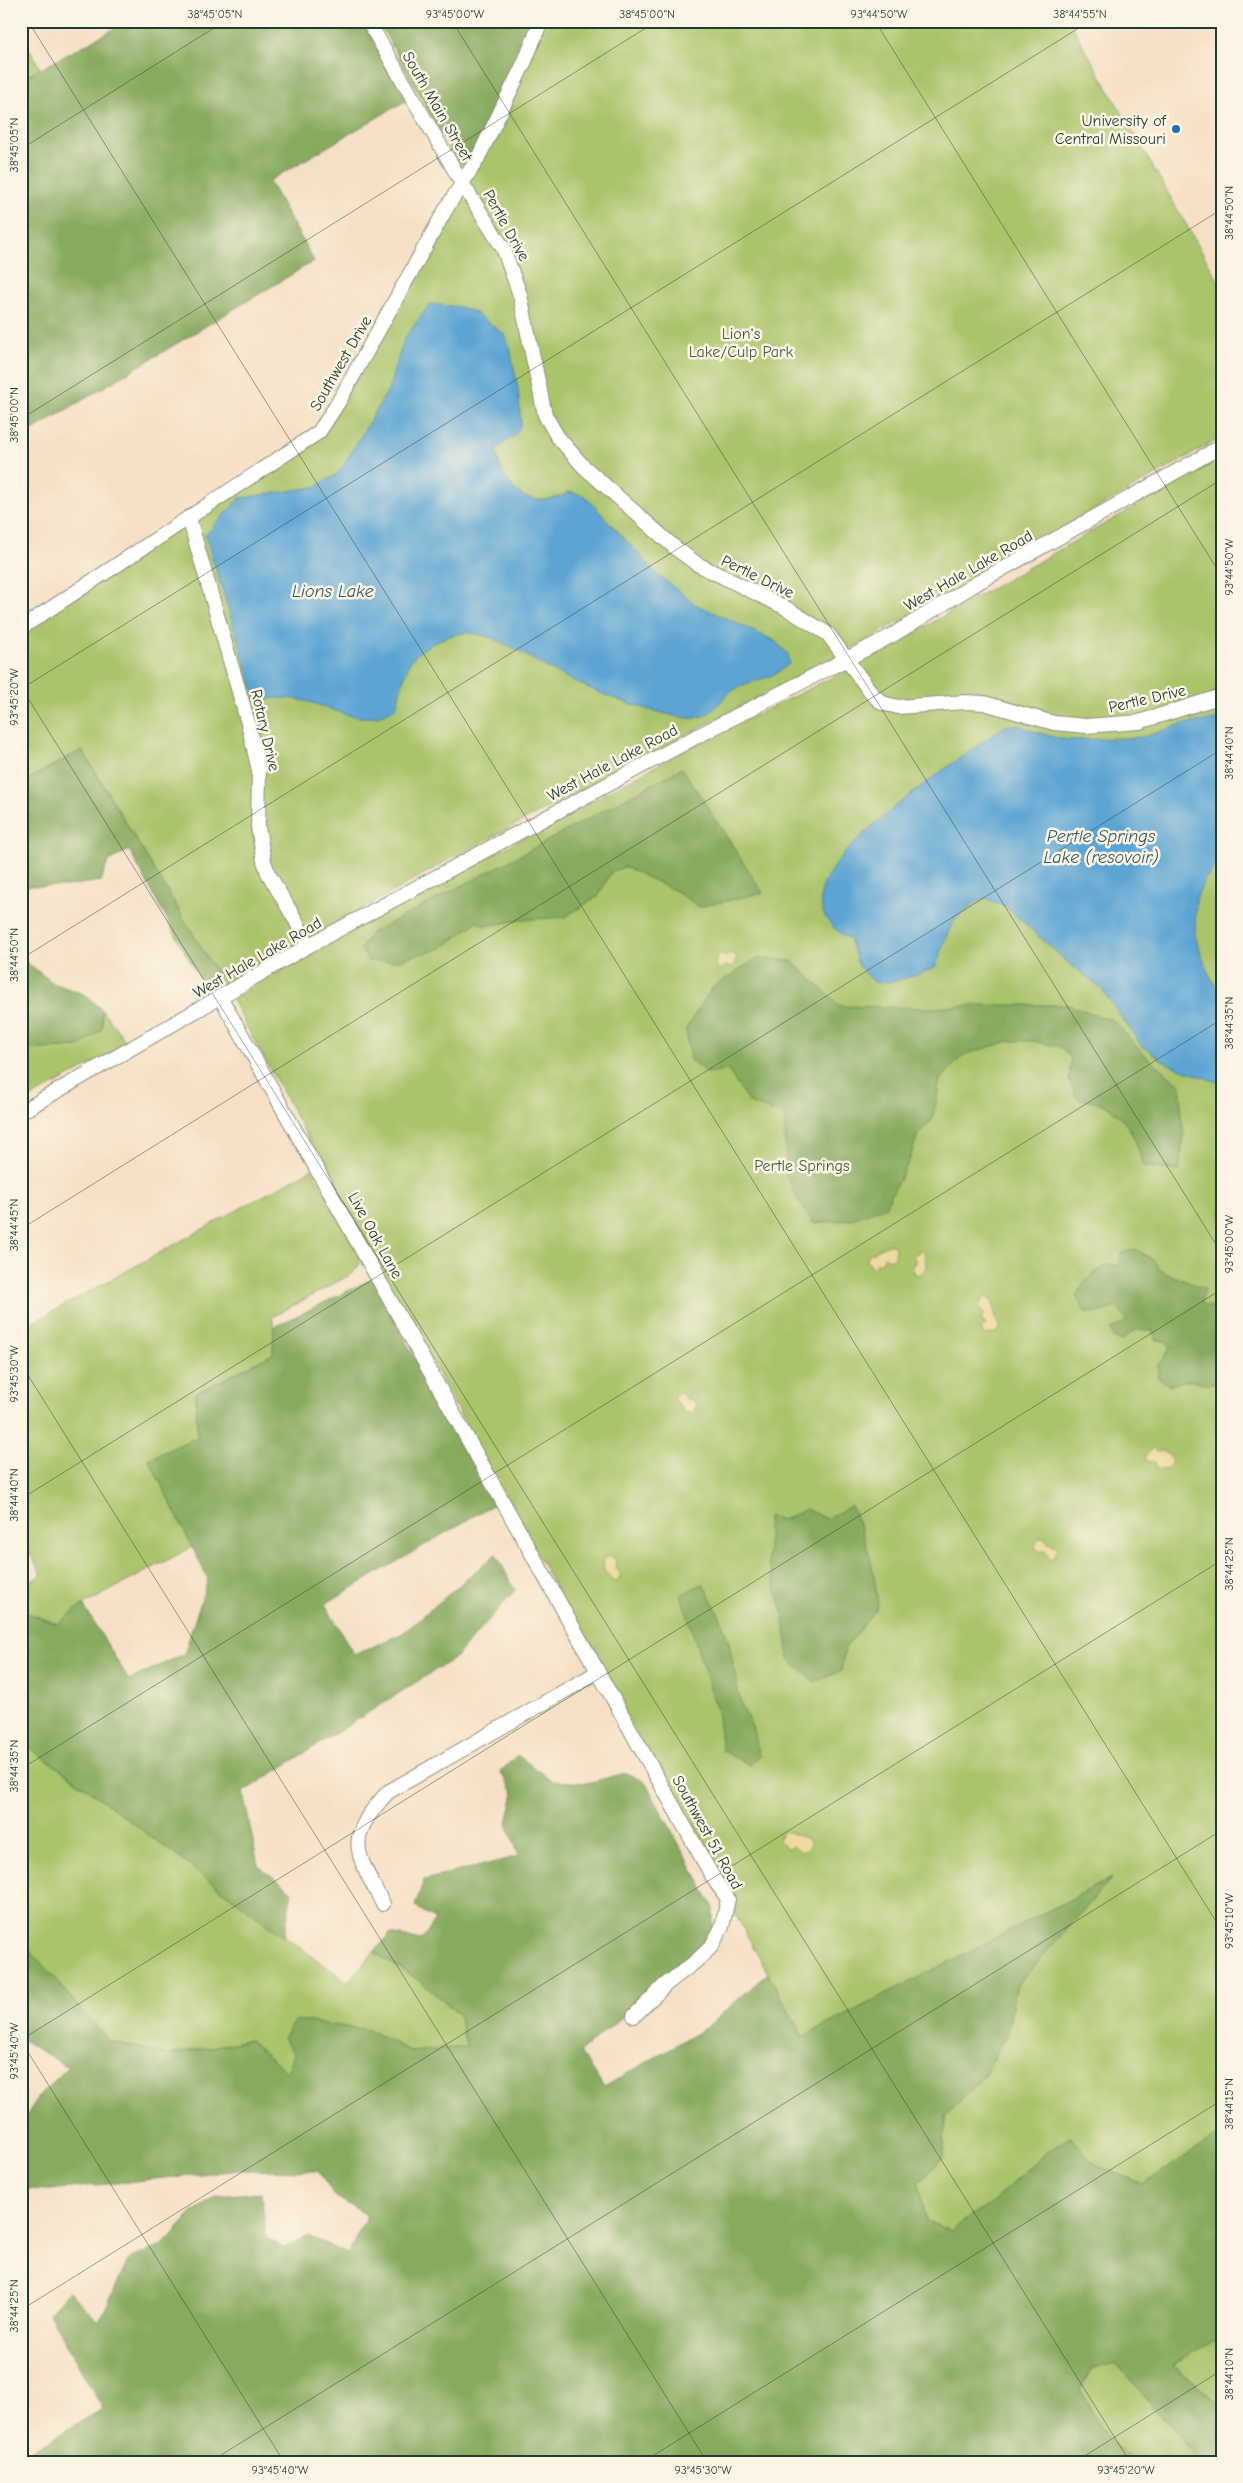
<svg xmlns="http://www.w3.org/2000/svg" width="1243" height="2483" font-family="'Comic Neue',sans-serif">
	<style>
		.green { fill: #aac46b; stroke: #648050 }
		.forest { fill: #87aa5f; stroke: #53744a }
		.sand { fill: #eeda9e; stroke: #868c69 }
		.water { fill: #5ca4d3; stroke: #3e7084 }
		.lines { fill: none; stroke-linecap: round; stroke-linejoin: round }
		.minor-casing { stroke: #8a8e7c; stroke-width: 16 }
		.minor { stroke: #fff; stroke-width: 14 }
		.ticks { fill: none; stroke: #1f3d34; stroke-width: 1; stroke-opacity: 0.45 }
		.poi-dot { fill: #1f6fb2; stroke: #fcf5e5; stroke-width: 2 }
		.labels { text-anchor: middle; stroke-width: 5; stroke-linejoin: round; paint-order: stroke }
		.street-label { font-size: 16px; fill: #1f3d34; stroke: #fcf5e5 }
		.poi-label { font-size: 16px; fill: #1f3d34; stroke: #fcf5e5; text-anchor: end }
		.park-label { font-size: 16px; fill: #425f42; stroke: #fcf5e5 }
		.water-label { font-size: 18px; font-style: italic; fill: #315c64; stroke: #fcf5e5 }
		.neatline { fill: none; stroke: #1f3d34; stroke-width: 2 }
		.ticks-label { font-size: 12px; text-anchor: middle; fill: #1f3d34 }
	</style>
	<rect width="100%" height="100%" fill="#fcf5e5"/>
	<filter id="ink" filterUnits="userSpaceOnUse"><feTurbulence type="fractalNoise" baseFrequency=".02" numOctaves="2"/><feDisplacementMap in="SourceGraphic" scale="10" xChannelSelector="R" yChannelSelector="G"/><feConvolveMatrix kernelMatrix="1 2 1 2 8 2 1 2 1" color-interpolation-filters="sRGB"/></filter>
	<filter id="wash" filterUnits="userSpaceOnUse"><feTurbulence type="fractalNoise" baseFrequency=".0096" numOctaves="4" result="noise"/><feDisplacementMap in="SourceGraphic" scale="20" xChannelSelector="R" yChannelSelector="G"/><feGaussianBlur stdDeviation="1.12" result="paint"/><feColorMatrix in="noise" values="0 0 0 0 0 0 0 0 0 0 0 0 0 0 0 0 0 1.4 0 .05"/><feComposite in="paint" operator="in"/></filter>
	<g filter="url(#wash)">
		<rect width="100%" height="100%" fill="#f6e0c5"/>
		<path class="green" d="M541,21h528l153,266v150l-353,202 -417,219 -227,129 -143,-237 -61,33v-155l298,-196 127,-223z
			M21,34l19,34 -19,12z
			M1222,457v1681l-6,-1 -73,47 -46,-18 -27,-29 -27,18 -51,47 -42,29 -24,-10 -7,-38 25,-27 1,-40 40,-41 22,-43 10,-47 93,-106 -307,158 -570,-1035 2,-5 98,-56 352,-191 176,-87z
			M102,1010l26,34 -107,59v-53l57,-3 24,-18z
			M312,1169l47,86 1,9 -8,10 -80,43 2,10 -1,27 -77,39 1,44 -48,22 43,88 -109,58 -25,19 -37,-13v-24l21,-12 -21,-38v-208z
			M21,1742c112,76 217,162 327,240l26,-30 45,28 39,33 9,34 -55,5 -43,-22 -75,24 -7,19 -38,-33 -81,15 -59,-14 -88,-101z
			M1222,2337v70l-50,-44z
			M1116,2362l85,100h-67l-30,-26 -24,-46 12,-21z"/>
		<path class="forest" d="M128,21h234l45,79 -138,81 45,80 -293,176v-357z
			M378,21h155l-14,39 -51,101 -7,4 -6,-7z
			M82,750l137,227 -19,2 -71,-129 -21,12 -7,19 -35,5h-45v-103z
			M682,768l81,125 -64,14 -21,-15 -53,-25 -13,4 -14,25 -33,21 -44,3 -36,6 -8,-4 -35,26 -48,13h-26l-7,-12 10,-16 146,-76z
			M21,958l32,25 33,12 16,15v19l-24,18 -57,3z
			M758,958l34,3 48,45 89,2 53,-3h86l46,16 30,34 37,30v30l3,19 -5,37 -36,-5c-5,-22 -14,-46 -35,-59 -8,-5 -21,-6 -30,-8l-9,-18 2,-23 -10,-11 -28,-6h-24l-46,14 -23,25 -7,39 -15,15 -9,27 -24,46 -36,13 -36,3 -15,-23 -12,-26 -1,-58 -36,-13 -21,-33 -21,3 -17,-13 -4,-31 26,-41z
			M1136,1249l17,11 8,11 44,18 -4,14c6,5 13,5 21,2v73c-13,10 -20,3 -32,3 -7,-1 -15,3 -21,4l-11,-7v-13l6,-6 7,-13 -6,-5 -9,-1 -4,-10h-17l-14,11 -8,-3 -2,-8 16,-9 -10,-14 -20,6 -11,-1 -10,-16c7,-15 19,-24 33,-32l9,2 4,-13z
			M372,1279l122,225 -169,100 29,51 49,-22 93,-79 19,36 -59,67 -213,135 15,74 34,25 -8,46 -215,-162 -48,-33v-131l36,13 26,-19 46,75 55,-26 24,-75 -59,-120 48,-22 -1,-44 77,-39 1,-27z
			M851,1506c17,37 23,61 27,101l-33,41 -4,23 -27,11 -25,-23 -6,-47 -15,-49v-47l15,4 23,-11 20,10z
			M703,1583l18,36 8,25 12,61 11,22 7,29 -9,9 -28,-15 -5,-40 -36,-115z
			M517,1755l36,26 34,2 39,-10 19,9 68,124v21l-18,29 -115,96 24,35 103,-60 61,-54 35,64 309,-159 -95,107 -10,47 -22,43 -40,41 -1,40 -25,27 7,38 24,10 42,-29 51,-47 27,-18 27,29 46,18 73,-47 6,1v199l-50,27 50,43v49l-10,6h-11l-85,-99 -24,6 -12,21 25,46 29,26h-1113v-6l82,-47 -54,-96 20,-22 30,31 30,-63 33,-13 31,-34 24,-16 44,-4 5,45 17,11 25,-12 40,18 19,-39 -31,-18 -18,-26 -79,-1 -189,20 -29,-1v-64l17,-28 30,-30 -47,-28v-99l88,101 59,14 81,-15 38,32 7,-18 -11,-16 13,-18 73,10 43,22 55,-5 -9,-34 -39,-33 -45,-28 16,-18 32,6 13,-20 -20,-14 9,-26 95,-24 -12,-33 7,-30 -14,-21z"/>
		<path class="sand" d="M729,953l8,3 -3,9 -3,3 -6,-3 -3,5 -5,-3 -2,-5 3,-6 4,-2 4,3z
			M888,1244l7,2 -1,11 -5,3 -5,-4 -2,7h-6v3l-4,2 -5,-8 1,-5z
			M921,1250l4,4 1,14 -5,6 -5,1 -4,-8 4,-6 -3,-5z
			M984,1297c12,2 10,14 12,22 0,3 3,4 4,7l-4,7 -11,2 -4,-5 5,-5 -5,-6 3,-5 -6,-7z
			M681,1393l5,6 8,2 2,5 -2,7h-9l-12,-15 2,-3z
			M1153,1448l4,3 6,-1 8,8v6l-6,6 -8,-1 -2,-7 -9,-1v-6z
			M1044,1537l4,6 10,4 -4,11h-4l-5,-7h-7l-3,-6 4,-7z
			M609,1556l7,3 -1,9 6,6 -4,8 -4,-1 -9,-10 -1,-10z
			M785,1831l23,8 2,5 -3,6 -6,2 -7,-6 -5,3 -4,-1 -6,-7 1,-5z"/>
		<path class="water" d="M430,304l30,3 15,6 30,22 5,13 8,41 3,34 -5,11 -20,16c1,13 12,37 24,44 14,10 36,6 49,-2l16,4 73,79 37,29 80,37 13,13 1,10c-21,18 -34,14 -54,25 -14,7 -18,25 -39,29 -12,1 -25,-3 -37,-6 -36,-8 -73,-24 -106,-41 -26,-14 -52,-34 -82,-38 -19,-2 -53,14 -62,31 -6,13 -9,30 -13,44 -36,22 -60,-1 -96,-8 -15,-3 -28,-2 -43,1l-52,-166 35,-37 75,-11 24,-14 49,-83 16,-51z
			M1222,719v137l-18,25 -8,18 -1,37 12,34 15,28v86l-54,-20 -27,-19 -40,-57 -35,-27 -61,-55 -20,-8c-36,18 -37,33 -49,69 -20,9 -38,15 -61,16l-16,-16 -10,-28c-17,-10 -33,-26 -27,-49 11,-49 140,-132 183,-164l13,-1 21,8 27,7 59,-2 19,-1 38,-13z"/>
	</g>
	<g filter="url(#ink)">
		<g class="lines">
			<g class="minor-casing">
				<path id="minor" d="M368,21l94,162 41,65 17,47 25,120 12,21 26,30 91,81 23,17 87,43 44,27 44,60 10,9 16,4 68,-5 18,1 70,20 32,3 53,-4 83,-26
					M189,518l59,205 11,48 -1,56 6,34 4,12 28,48 12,25
					M21,628l298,-196 19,-29 108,-194 32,-51 47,-97 16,-40
					M221,998l494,883 13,18 -6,28 -11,20 -16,15 -30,23 -31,31
					M21,1112l287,-166 382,-206 201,-104 86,-53 245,-137
					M383,1904c-28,-54 -39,-64 5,-112l210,-120"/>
			</g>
			<use href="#minor" class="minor"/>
		</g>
	</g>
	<path class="ticks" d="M28,21l1194,1910M452,21l770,1233M875,21l347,556M21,149l204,-128M21,419l636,-398M21,687l1109,1775M21,689l1069,-668M21,959l1201,-750M21,1229l1201,-750M21,1364l686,1098M21,1499l1201,-750M21,1769l1201,-750M21,2040l1201,-751M21,2041l263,421M21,2310l1201,-750M210,2462l1012,-632M643,2462l579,-362M1075,2462l147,-92"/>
	<circle class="poi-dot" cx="1176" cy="129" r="5"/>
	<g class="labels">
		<g class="street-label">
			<text transform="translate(438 106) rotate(60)" y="6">South Main Street</text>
			<text transform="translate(507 225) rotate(61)" y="6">Pertle Drive</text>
			<text transform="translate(340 363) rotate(-60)" y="6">Southwest Drive</text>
			<text transform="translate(968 570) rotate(-30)" y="6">West Hale Lake Road</text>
			<text transform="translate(758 576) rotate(26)" y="6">Pertle Drive</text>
			<text transform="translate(1147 698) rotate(-13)" y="6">Pertle Drive</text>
			<text transform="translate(266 730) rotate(77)" y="6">Rotary Drive</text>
			<text transform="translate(612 762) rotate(-28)" y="6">West Hale Lake Road</text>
			<text transform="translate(257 957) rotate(-30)" y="6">West Hale Lake Road</text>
			<text transform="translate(376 1235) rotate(61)" y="6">Live Oak Lane</text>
			<text transform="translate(708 1832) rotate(61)" y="6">Southwest 51 Road</text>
		</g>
		<g class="poi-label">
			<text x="1166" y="126">University of<tspan x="1166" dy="18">Central Missouri</tspan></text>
		</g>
		<g class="park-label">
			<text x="741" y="339">Lion's<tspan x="741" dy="18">Lake/Culp Park</tspan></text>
			<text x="802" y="1171">Pertle Springs</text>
		</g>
		<g class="water-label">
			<text x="333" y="597">Lions Lake</text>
			<text x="1101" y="842">Pertle Springs<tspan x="1101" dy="21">Lake (resovoir)</tspan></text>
		</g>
	</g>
	<rect width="1243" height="2483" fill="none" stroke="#fcf5e5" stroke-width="55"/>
	<rect x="28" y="28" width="1188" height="2428" class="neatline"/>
	<g class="ticks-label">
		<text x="215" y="18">38°45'05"N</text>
		<text x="455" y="18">93°45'00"W</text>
		<text x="647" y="18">38°45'00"N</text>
		<text x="879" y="18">93°44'50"W</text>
		<text x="1080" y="18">38°44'55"N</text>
		<text transform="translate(14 145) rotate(-90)" y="4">38°45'05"N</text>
		<text transform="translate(1229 213) rotate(-90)" y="4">38°44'50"N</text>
		<text transform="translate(14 415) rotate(-90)" y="4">38°45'00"N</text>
		<text transform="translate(1229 567) rotate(-90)" y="4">93°44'50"W</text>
		<text transform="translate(14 697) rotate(-90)" y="4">93°45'20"W</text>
		<text transform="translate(1229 753) rotate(-90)" y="4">38°44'40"N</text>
		<text transform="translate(14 955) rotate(-90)" y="4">38°44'50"N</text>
		<text transform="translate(1229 1023) rotate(-90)" y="4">38°44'35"N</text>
		<text transform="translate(14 1225) rotate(-90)" y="4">38°44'45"N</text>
		<text transform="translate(1229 1244) rotate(-90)" y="4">93°45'00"W</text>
		<text transform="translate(14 1374) rotate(-90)" y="4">93°45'30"W</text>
		<text transform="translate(14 1495) rotate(-90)" y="4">38°44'40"N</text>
		<text transform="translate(1229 1564) rotate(-90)" y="4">38°44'25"N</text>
		<text transform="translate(14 1766) rotate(-90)" y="4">38°44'35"N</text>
		<text transform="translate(1229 1921) rotate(-90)" y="4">93°45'10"W</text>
		<text transform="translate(14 2051) rotate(-90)" y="4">93°45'40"W</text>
		<text transform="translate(1229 2104) rotate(-90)" y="4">38°44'15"N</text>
		<text transform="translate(14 2306) rotate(-90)" y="4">38°44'25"N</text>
		<text transform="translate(1229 2374) rotate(-90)" y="4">38°44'10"N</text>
		<text x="280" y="2474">93°45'40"W</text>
		<text x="703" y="2474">93°45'30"W</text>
		<text x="1126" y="2474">93°45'20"W</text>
	</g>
</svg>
